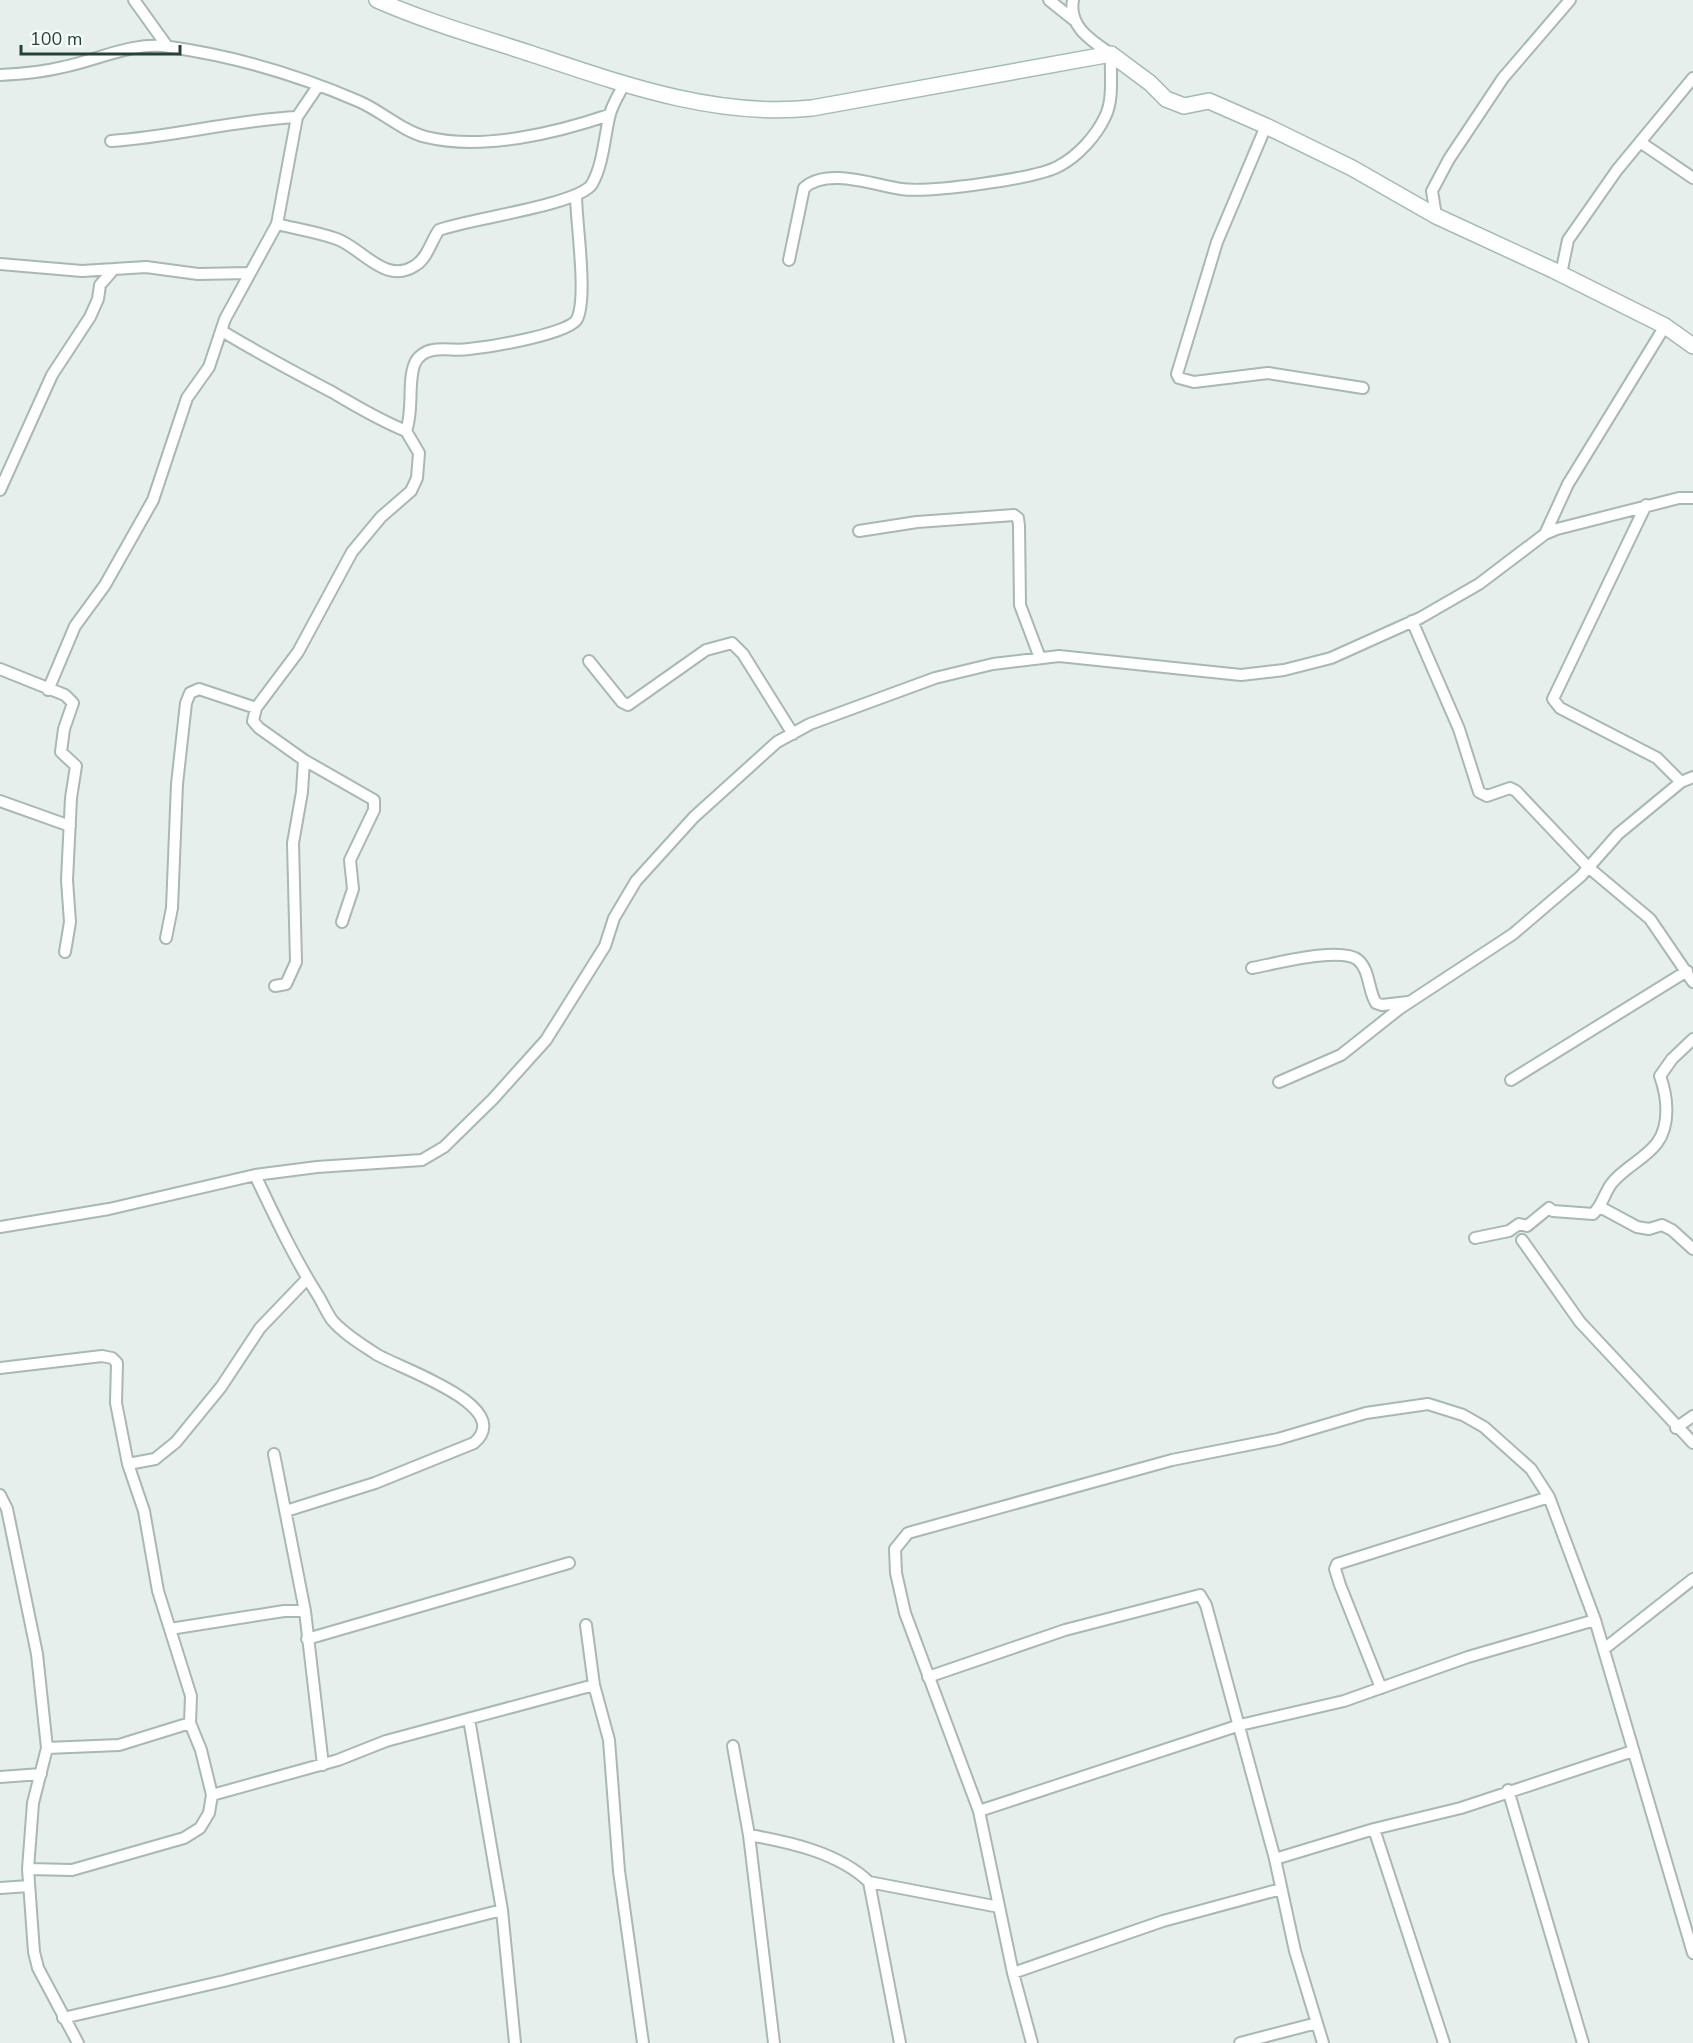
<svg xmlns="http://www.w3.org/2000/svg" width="1693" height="2043" font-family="'Nunito Sans',sans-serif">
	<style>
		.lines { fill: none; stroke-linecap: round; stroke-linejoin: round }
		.street-casing { stroke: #a8b8b2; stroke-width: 14 }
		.secondary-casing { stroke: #a4bbb3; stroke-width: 18 }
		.street { stroke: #fff; stroke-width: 10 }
		.secondary { stroke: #fff; stroke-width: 15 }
	</style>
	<rect width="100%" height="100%" fill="#e6efeb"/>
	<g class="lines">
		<g class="street-casing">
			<path id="street" d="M134,0l33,46
				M1049,0l25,20
				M0,75c21,-1 43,-3 63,-8 36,-7 69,-26 107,-20 63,9 128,28 188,54 22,9 44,30 68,36 56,14 130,-4 183,-22
				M1266,126l-49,116 -40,132 2,4 15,4 74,-9 95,15
				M111,141c62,-4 123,-21 186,-24
				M1640,142l53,36
				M1436,216l-4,-25 17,-32 54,-81 67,-78
				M277,224c20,5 41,8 60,15 25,9 49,47 79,26 12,-8 15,-24 23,-35 28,-11 140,-25 153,-46 11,-20 12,-44 17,-66 2,-12 10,-23 15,-34
				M789,260l15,-72c23,-21 70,-3 97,1 27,4 135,-10 158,-23 19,-10 37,-30 46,-49 9,-17 5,-44 6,-63 -19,-13 -43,-27 -38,-54
				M0,264l82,7 64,-4 52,7 52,-1
				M1561,274l7,-34 49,-70 76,-92
				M222,331c36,22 72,41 110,61 26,15 45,27 74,39
				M0,490l52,-115 38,-58 8,-18 2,-14 14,-16
				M1646,505l-93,194 7,9 97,50 24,24
				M859,531l58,-9 97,-7 4,3 1,8 1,79 20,53
				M1545,534l23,-50 97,-158
				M1412,621l47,108 20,63 8,4 23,-8 6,3 72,76 62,52 43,63
				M589,661l33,41 6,3 78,-55 26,-7 11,11 50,80
				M0,669l65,26 8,8 -9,26 -3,23 15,14 -5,32 -4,82 3,42 -5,30
				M48,690l27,-64 30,-41 48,-85 34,-102 22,-31 16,-48 52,-95 20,-107 21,-31
				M0,801l70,25
				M342,922l11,-33 -3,-29 24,-50v-10l-70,-40 -45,-32 -6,-7 3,-13 42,-56 54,-100 29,-35 30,-26 6,-13 2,-25 -13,-22c8,-21 1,-50 9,-68 3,-7 11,-12 18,-13 12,-2 24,1 36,-1 20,-2 101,-15 108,-30 11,-22 -1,-97 -1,-124
				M166,938l6,-30 5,-124 9,-81 4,-10 9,-4 57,19
				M1252,968c22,-4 89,-22 106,-8 12,10 10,31 18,43l6,2 26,-3
				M275,986l11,-2 10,-22 -3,-119 9,-51 2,-32
				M1511,1080l176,-109
				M1279,1082l62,-27 58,-46 114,-75 68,-58 37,-42 63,-52 12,-5
				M255,1175c20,42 39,83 64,122 4,7 8,16 13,23 12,14 29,24 44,34 22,14 141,52 98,89l-99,40 -89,28
				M1600,1207l37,20 12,2 13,-4 10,5 21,19
				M0,1227l109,-18 146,-34 62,-8 105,-7 22,-13 49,-48 53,-59 59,-94 9,-28 22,-37 58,-64 83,-75 33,-18 125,-46 58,-14 66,-8 182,19 43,-5 47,-12 89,-40 59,-34 66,-50 12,-5 122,-31h14
				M1475,1238l34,-7 10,-7 8,2 22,-18 4,3 40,3c10,-9 11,-21 19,-31 13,-16 33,-24 45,-40 14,-19 10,-48 3,-67l12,-17 21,-20
				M1522,1240l58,82 113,121
				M0,1368l102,-12 10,2 5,5 -1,40 12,61 16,47 14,80 33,105 -1,27 11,27 11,45 -3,18 -9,15 -16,10 -112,32 -44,-1
				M1676,1428l17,-12
				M274,1454l31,157 18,154
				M128,1464l27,-5 21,-17 45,-55 39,-59 46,-48
				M0,1495l7,14 30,145 10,94 -14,55 -5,66 6,83 4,16 40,75
				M586,1625l8,60 15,55 10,131 24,172
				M170,1629l114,-18h21
				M307,1639l262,-76
				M1604,1649l89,-70
				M928,1677l137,-47 135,-35 6,10 69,254 20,92 28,92
				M1381,1688l-41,-103 -5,-16 2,-5 212,-67
				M469,1719l33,191 13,133
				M733,1746l16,89 25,208
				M47,1748l72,-3 71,-22
				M0,1777l41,-3
				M1508,1790l75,253
				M212,1795l126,-35 48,-19 208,-56
				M979,1811l261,-86 104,-24 124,-44 127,-37
				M1374,1829l70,214
				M749,1835c41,7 90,18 120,47l130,25
				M1275,1859l99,-30 87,-21 172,-57
				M869,1882l31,161
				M0,1888l29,-2
				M1013,1973l150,-52 118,-32
				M63,2018l161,-37 278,-71
				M1032,2043l-19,-70 -34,-162 -74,-198 -9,-40 -1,-24 13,-16 264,-73 106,-21 88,-26 62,-9 35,11 21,12 47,42 18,28 46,123 98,333
				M1240,2043l77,-20"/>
		</g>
		<g class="secondary-casing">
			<path id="secondary" d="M377,0c50,22 103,37 155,54 90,30 184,64 280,54l299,-54 39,29 16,16 18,7 25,-5 57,25 86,42 84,48 117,54 112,56 28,20"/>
		</g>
		<use href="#street" class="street"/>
		<use href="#secondary" class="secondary"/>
	</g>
	<path d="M21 45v9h159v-9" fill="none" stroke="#24423a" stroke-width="3"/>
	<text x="30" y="45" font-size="18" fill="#24423a" stroke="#f7fbf9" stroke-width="4.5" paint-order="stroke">100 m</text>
</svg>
